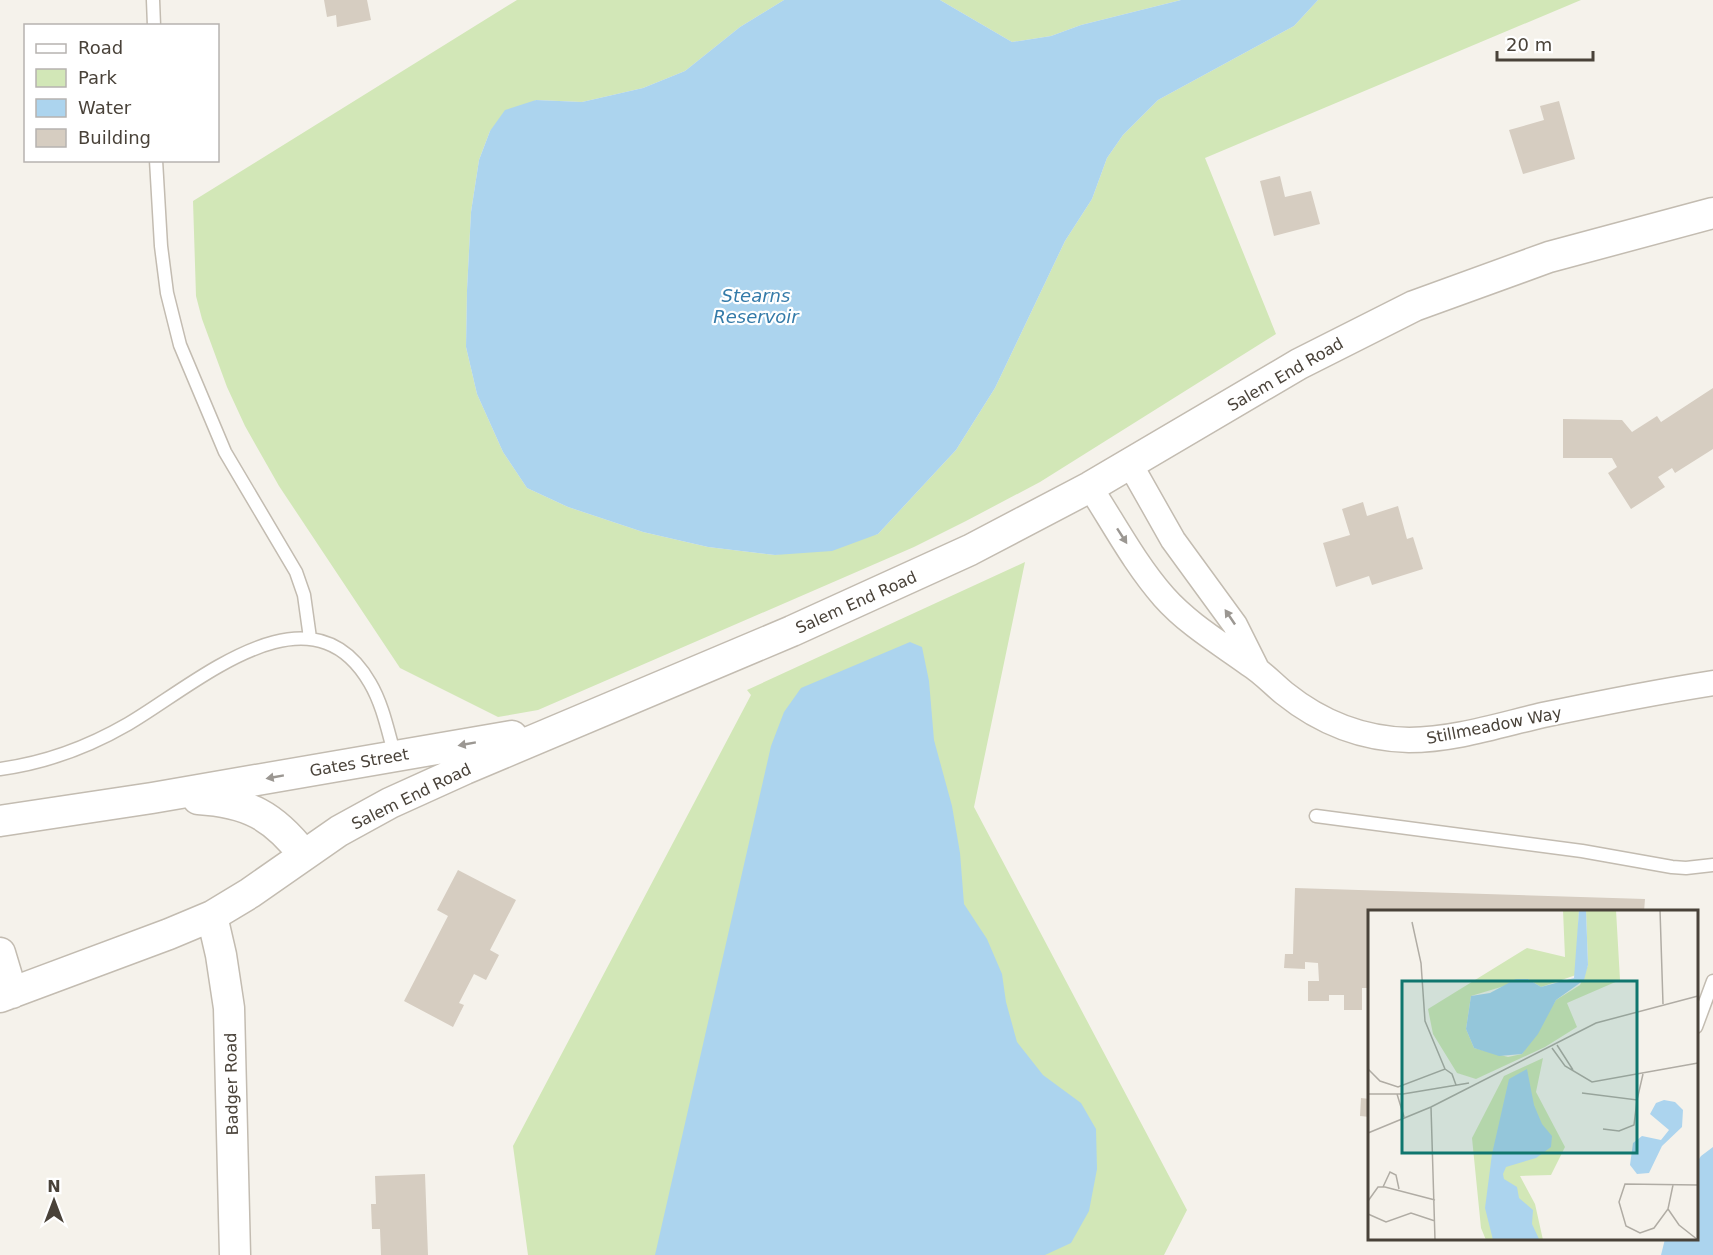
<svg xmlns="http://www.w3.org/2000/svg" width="1713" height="1255" font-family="'DejaVu Sans',sans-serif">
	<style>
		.green { fill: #d2e7b7 }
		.water { fill: #acd4ee }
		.building { fill: #d6cdc1 }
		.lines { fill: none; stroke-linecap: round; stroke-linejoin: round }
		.service-casing { stroke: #c3bcb1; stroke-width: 15 }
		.minor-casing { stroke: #c3bcb1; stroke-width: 27 }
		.tertiary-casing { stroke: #c3bcb1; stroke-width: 33 }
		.service { stroke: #fff; stroke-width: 12 }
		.minor { stroke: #fff; stroke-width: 24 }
		.tertiary { stroke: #fff; stroke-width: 30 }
		.oneway { fill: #9b9792 }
		.labels { text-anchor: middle; stroke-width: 4.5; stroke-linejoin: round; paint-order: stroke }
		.street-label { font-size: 16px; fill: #494239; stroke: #fff }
		.water-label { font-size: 18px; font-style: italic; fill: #347ba9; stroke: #fff }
		.inset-road { fill: none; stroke: #b0aca4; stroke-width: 1.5 }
		.view { fill: #0f766e; fill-opacity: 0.15; stroke: #0f766e; stroke-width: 3 }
		.inset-edge { fill: none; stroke: #494239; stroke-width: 3 }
	</style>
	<rect width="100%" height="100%" fill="#f5f2eb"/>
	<path class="green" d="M517,0h267l-44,27 -55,44 -42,17 -61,14 -46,-2 -46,31 -11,29 -8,52 -4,78 -1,57 11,47 26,58 24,36 41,19 75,25 65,15 67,8 103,-21 78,-84 39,-62 70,-147 27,-42 15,-41 16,-23 35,-35 136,-74 24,-26h263l-376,158 71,176 -236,148 -74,39 -52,26 -376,163 -40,7 -98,-49 -121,-182 -34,-60 -18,-39 -25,-68 -6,-23 -3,-95z
		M940,0h241l-100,25 -30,11 -39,6z
		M1025,562l-51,245 213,403 -23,45h-636l-15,-109 238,-451 -4,-5z"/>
	<path class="water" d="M784,0h156l72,42 39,-6 30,-11 100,-25h137l-24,26 -136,74 -35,35 -16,23 -15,41 -27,42 -70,147 -39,62 -78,84 -46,17 -57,4 -67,-8 -65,-15 -75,-25 -41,-19 -24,-36 -26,-58 -11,-47 1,-57 4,-78 8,-52 11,-29 15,-21 31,-10 46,2 61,-14 42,-17 55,-44z
		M910,642l12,5 7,34 5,59 18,66 8,47 4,51 23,35 15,35 4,28 11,40 26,33 38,28 15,26 1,40 -8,42 -18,32 -26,12h-390l116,-509 13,-34 17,-24z
		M1713,1147v108h-52l4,-16 31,-1 1,-76 4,-6z"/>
	<path class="building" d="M324,0h43l4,20 -34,7 -1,-12 -9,2z
		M1559,101l16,58 -52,15 -14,-44 35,-10 -4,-14z
		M1280,176l5,21 26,-6 9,33 -46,12 -14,-55z
		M1713,388v61l-38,24 -3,-5 -14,9 7,10 -34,22 -23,-36 9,-6 -5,-9h-49v-39l59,1 10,12 25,-16 4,6z
		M1363,502l4,14 31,-10 9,33 6,-2 10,32 -51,16 -3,-9 -33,11 -13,-44 27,-8 -8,-26z
		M458,870l58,30 -26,50 9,5 -13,25 -12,-6 -15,29 5,2 -11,22 -49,-26 44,-85 -11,-6z
		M1295,888l350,11 -1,13h-274v76h-8v22h-18v-15h-15v6h-21v-20h11l-1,-18 -13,-1v7l-21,-1 1,-14h8z
		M1361,1098l9,1v18l-10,-1z
		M425,1174l3,81h-47l-1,-26h-8l-1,-25h5l-1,-28z"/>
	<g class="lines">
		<g class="service-casing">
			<path id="service" d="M153,0l1,26
				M156,160l5,86 6,47 13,52 45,107 71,120 8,23 6,43
				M0,769c45,-6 90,-23 128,-45 67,-39 182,-145 242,-41 13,22 18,49 25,73
				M1316,816l266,35 90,16 14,1 27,-3
				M1696,1027l17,-46"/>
		</g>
		<g class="minor-casing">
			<path id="minor" d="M1130,464l43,76 62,85 21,42
				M1090,487c24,37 45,77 74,110 24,27 56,46 85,67 13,8 23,19 35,29 36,29 79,46 125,47 45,0 91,-15 134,-25 57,-12 113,-23 170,-32"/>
		</g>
		<g class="tertiary-casing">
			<path id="tertiary" d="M198,799c50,3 76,17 106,56
				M0,821l152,-23 360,-62
				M212,916l9,39 8,53 6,247
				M0,953l12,40
				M0,997l169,-63 43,-18 38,-23 89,-62 51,-28 75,-34 327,-138 178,-81 120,-63 209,-123 115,-58 135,-49 164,-44"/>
		</g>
		<use href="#service" class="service"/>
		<use href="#minor" class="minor"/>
		<use href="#tertiary" class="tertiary"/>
	</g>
	<defs><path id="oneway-solid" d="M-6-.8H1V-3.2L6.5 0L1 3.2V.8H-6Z" transform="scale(1.5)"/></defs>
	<g class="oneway">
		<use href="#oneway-solid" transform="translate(1122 536) rotate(57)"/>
		<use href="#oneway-solid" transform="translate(1230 617) rotate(-124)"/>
		<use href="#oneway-solid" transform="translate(467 744) rotate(170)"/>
		<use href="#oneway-solid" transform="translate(275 777) rotate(170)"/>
	</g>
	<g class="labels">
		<g class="street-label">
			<text transform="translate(1285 374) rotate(-30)" y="6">Salem End Road</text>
			<text transform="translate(856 602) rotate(-24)" y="6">Salem End Road</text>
			<text transform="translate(1494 725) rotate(-11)" y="6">Stillmeadow Way</text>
			<text transform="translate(359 762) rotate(-10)" y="6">Gates Street</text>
			<text transform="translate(411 796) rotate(-26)" y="6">Salem End Road</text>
			<text transform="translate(231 1084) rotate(-91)" y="6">Badger Road</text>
		</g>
		<g class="water-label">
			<text x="756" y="302">Stearns<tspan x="756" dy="21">Reservoir</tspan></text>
		</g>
	</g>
	<g transform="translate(1368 910)">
		<rect width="330" height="330" fill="#f5f2eb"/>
		<path d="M195,0h16l-3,65 -35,12 -13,-8 -57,17 -5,33 8,19 34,9 14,-3 34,-54 24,-15 8,-20 -2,-55h30l4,70 -53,23 10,24 -32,20 -69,32 -19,-6 -24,-39 -5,-25 99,-61 38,9zM175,148l-7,34 29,55 -14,28 -31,1 15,28 8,36h-57l-5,-12 -9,-90 32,-62z" fill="#d2e7b7"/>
		<path d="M211,0h7l2,55 -4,15 -28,20 -18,34 -16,20 -23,2 -25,-8 -8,-19 5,-33 19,-3 26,-14h12l13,8 33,-9zM159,159l7,36 8,19 10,12 -1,11 -15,11 -30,9 -3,7 1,5 13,8 2,11 14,12 -1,14 7,15 -46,1 -8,-32 7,-54 17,-75zM296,190l11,2 8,8 -1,17 -20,19 -13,27 -12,1 -7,-9 3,-22 9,-7 19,4 8,-10 -19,-16 6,-11z" fill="#acd4ee"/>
		<path class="inset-road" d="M19,0h21M292,0l3,94M44,12l9,41 4,58 20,48M189,135l16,25M184,138l13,18 27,16 106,-19M0,159l12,12 18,6 47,-18 7,5 4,11M214,183l55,7 6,-26M0,184h35l66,-11M29,184l7,23M63,197l4,133M235,219l16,2 15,-6 3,-25M0,223l63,-26 165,-84 102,-27M305,275l-5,24 -14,19 -14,5 -14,-7 -7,-24 6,-18 73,1M15,277l7,-15 6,3 3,14M0,291l10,-14h7l50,13M300,299l11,16 19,15M0,304l18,8 25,-9 24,8"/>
		<path class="view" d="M34,71h235v172h-235z"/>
		<rect width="330" height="330" class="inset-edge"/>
	</g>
	<rect x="24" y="24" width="195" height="138" fill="#ffffff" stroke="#b6b3b0" stroke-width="1.5"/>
	<rect x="36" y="44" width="30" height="9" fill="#ffffff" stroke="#b6b3b0" stroke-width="1.5"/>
	<text x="78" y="54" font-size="18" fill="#494239">Road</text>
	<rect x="36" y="69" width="30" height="18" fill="#d2e7b7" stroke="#b6b3b0" stroke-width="1.5"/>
	<text x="78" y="84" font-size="18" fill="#494239">Park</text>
	<rect x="36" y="99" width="30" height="18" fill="#acd4ee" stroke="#b6b3b0" stroke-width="1.5"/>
	<text x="78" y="114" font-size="18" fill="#494239">Water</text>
	<rect x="36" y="129" width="30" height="18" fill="#d6cdc1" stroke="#b6b3b0" stroke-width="1.5"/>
	<text x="78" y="144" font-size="18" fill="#494239">Building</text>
	<g transform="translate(54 1201)" stroke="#ffffff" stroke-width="4.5" paint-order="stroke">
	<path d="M0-4.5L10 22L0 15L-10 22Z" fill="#494239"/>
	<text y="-9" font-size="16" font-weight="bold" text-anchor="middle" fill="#494239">N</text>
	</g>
	<path d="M1497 51v9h96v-9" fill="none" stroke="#494239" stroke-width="3"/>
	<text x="1506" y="51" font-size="18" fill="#494239" stroke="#ffffff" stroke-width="4.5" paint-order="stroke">20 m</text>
</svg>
